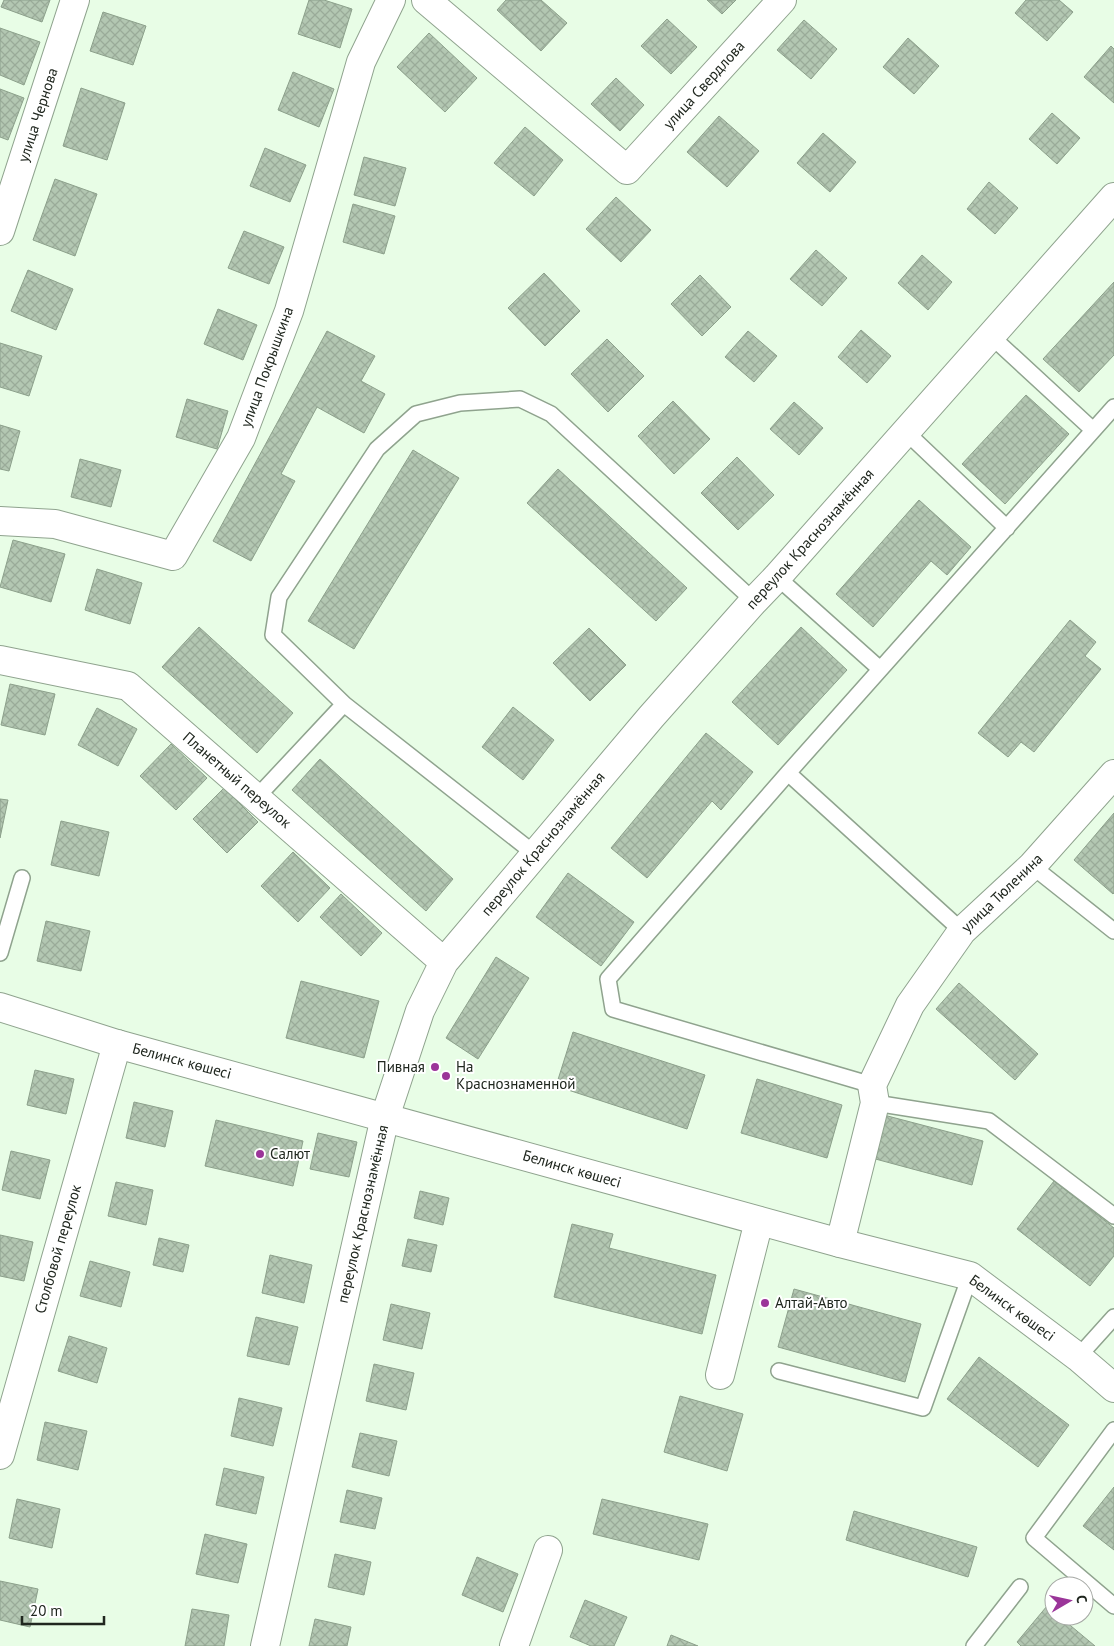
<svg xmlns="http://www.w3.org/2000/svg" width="1114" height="1646" font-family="'PT Sans',sans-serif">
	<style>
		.building { fill: url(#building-cross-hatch); stroke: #8ca08b }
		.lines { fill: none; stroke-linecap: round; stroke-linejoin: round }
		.service-casing { stroke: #8fa38e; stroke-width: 18 }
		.minor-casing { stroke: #8fa38e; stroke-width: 30 }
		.secondary-casing { stroke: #8fa38e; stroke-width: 30 }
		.service { stroke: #fff; stroke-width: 15 }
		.minor { stroke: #fff; stroke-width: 28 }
		.secondary { stroke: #fff; stroke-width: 28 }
		.poi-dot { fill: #9b3599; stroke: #fff; stroke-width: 2 }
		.labels { text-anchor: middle; stroke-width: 4; stroke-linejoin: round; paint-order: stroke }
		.street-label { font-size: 15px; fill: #20271f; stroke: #fff }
		.poi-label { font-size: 15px; fill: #20271f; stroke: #fff; text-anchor: start }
	</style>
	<defs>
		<pattern id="building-cross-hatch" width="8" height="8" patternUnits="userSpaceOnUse" patternTransform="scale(1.25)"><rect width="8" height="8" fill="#b3c7b2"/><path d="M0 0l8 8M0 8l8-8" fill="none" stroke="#9aab99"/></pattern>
	</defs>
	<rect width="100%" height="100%" fill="#e8fde6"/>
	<path class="building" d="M4,0h46l-8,22 -41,-15z
		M309,0h15l28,9 -12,39 -42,-14z
		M506,0h35l26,23 -26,28 -44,-41z
		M707,0h29l-14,14z
		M1026,0h33l14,12 -26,29 -32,-28z
		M103,12l43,14 -13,39 -43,-14z
		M667,19l30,28 -26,27 -30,-28z
		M804,20l33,29 -26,30 -34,-29z
		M0,28l40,14 -16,43 -24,-10z
		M429,33l48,45 -32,34 -48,-45z
		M908,38l31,28 -25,28 -31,-27z
		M1111,46l3,3v54l-30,-26z
		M293,72l41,17 -15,38 -41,-17z
		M616,78l28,27 -24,26 -29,-27z
		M81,88l44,15 -18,57 -44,-14z
		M0,89l24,9 -16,42 -8,-3z
		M1052,113l28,25 -23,26 -28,-25z
		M719,116l40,35 -32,36 -40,-35z
		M525,127l38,33 -29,36 -40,-33z
		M823,133l33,29 -26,30 -33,-29z
		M265,148l41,17 -16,37 -40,-16z
		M364,157l42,11 -11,38 -41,-11z
		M55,179l42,15 -22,62 -42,-16z
		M989,182l29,26 -23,26 -28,-25z
		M616,197l35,33 -30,32 -35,-33z
		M353,204l42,12 -11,38 -41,-12z
		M244,231l40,16 -15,37 -41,-16z
		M816,250l31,28 -25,28 -32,-27z
		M922,255l30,27 -24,28 -30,-27z
		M28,270l45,19 -17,41 -45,-19z
		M544,273l36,38 -35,35 -37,-38z
		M700,275l31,32 -29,29 -31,-32z
		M1114,282v73l-35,37 -36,-33z
		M218,309l39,16 -14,35 -39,-16z
		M861,330l30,26 -24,27 -29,-26z
		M327,331l48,25 -14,25 24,13 -21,39 -47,-26 -36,67 14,7 -44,80 -38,-20z
		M748,331l29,25 -23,26 -29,-25z
		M607,339l37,37 -36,36 -37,-38z
		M0,343l42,13 -13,40 -29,-9z
		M1026,395l43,39 -64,70 -43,-40z
		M187,399l41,12 -11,38 -41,-12z
		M673,401l37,38 -36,35 -36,-38z
		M794,402l29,26 -24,27 -29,-26z
		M0,425l20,6 -11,40 -9,-2z
		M413,450l46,28 -105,171 -46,-28z
		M737,457l37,38 -36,35 -37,-37z
		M80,459l41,11 -10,37 -40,-10z
		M558,469l129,119 -31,33 -129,-118z
		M919,500l52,47 -24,28 -16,-14 -58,66 -37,-33z
		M13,540l52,14 -14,48 -51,-15z
		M97,569l45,14 -12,41 -45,-14z
		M1070,620l26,22 -11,14 16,13 -67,83 -13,-10 -13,15 -30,-24z
		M199,627l94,86 -36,40 -95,-86z
		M801,627l46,43 -69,75 -46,-43z
		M589,628l37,37 -36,36 -37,-38z
		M10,684l45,10 -10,41 -44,-10z
		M513,707l41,33 -31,40 -41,-33z
		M97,708l40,21 -19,37 -40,-21z
		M706,733l47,39 -32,38 -9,-9 -65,77 -36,-30z
		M171,744l36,34 -31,32 -36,-34z
		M320,759l133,120 -27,32 -134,-121z
		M224,788l34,34 -31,31 -34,-34z
		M0,799l8,1 -8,38z
		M1114,813v80l-1,1 -39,-34z
		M61,821l48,11 -10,44 -48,-11z
		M293,852l37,36 -32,34 -37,-36z
		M568,873l66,49 -33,44 -65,-49z
		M341,894l41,39 -21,23 -41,-39z
		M46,921l44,10 -9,40 -44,-10z
		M496,957l33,21 -51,81 -32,-21z
		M301,981l78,20 -15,57 -78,-20z
		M959,983l79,71 -23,26 -79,-71z
		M573,1032l132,43 -18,54 -131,-43z
		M35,1070l39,9 -8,35 -39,-9z
		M757,1079l85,26 -15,53 -86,-25z
		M134,1102l39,9 -8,36 -39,-9z
		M880,1114l103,27 -11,44 -104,-28z
		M216,1120l87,21 -10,45 -88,-20z
		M318,1133l39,9 -8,35 -39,-8z
		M11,1151l39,9 -10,39 -38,-9z
		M1054,1181l60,47v28l-24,30 -73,-57z
		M116,1182l37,8 -7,35 -38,-9z
		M420,1191l29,7 -6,27 -29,-7z
		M572,1224l41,10 -4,14 107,27 -14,59 -148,-37z
		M0,1235l33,7 -9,39 -24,-5z
		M159,1238l30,7 -6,27 -30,-7z
		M408,1239l29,6 -6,27 -29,-6z
		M270,1255l42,10 -8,38 -42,-10z
		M90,1261l40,11 -9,35 -41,-11z
		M794,1289l127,35 -16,58 -127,-35z
		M391,1304l39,9 -8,36 -39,-9z
		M256,1317l42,10 -9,38 -42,-9z
		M69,1336l38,12 -10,35 -39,-12z
		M979,1357l90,68 -31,42 -91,-68z
		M374,1364l40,9 -8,37 -40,-9z
		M680,1396l63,18 -16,57 -63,-19z
		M239,1398l43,10 -9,38 -42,-10z
		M45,1422l42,9 -9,39 -41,-10z
		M360,1433l37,8 -8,35 -37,-9z
		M224,1468l40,9 -8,37 -40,-9z
		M1114,1487v63l-31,-24z
		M347,1490l35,8 -7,31 -35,-7z
		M17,1499l43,10 -8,39 -43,-10z
		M602,1499l106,25 -9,36 -106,-26z
		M854,1511l123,36 -9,30 -122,-37z
		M205,1534l42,10 -9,39 -42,-9z
		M335,1554l36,8 -7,33 -36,-8z
		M477,1557l41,17 -15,38 -41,-17z
		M0,1581l38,8 -8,38 -30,-7z
		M585,1600l42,17 -13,29h-23l-21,-9z
		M1047,1606l7,6v4h5l36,30h-74l-4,-4z
		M192,1609l37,6 -5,31h-39z
		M315,1619l36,8 -4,19h-38z
		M671,1635l27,11h-31z"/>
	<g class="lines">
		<g class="service-casing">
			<path id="service" d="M991,336l102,94
				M906,432l101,96
				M777,577l103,92
				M344,704l191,150
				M788,773l174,158
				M257,797l87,-93 -71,-69 6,-38 98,-148 39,-35 44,-11 60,-4 31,15 203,187
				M1032,866l82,65
				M0,953l22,-75
				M872,1085l-259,-76 -5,-30 180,-206 326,-366
				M875,1103l114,18 125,95
				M1078,1357l36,-40
				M779,1371l144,37 47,-132
				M1114,1430l-80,108 80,68
				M974,1646l46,-59"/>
		</g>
		<g class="minor-casing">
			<path id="minor" d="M426,0l201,170 155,-170
				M0,231l75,-231
				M0,521l55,3 118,32 68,-118 48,-127 72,-249 30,-62
				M0,660l128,26 316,276
				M840,1243l35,-140 -3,-18 38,-80 52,-74 70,-65 82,-92
				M720,1375l39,-154
				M0,1455l117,-411
				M265,1646l120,-529 35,-106 24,-49 207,-245 103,-116 23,-24 337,-380
				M514,1646l34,-96"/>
		</g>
		<g class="secondary-casing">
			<path id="secondary" d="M0,1007l117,37 723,199 130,33 108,81 36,31"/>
		</g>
		<use href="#service" class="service"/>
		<use href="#minor" class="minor"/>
		<use href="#secondary" class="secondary"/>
	</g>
	<g class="poi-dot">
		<circle cx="435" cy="1067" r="5"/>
		<circle cx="446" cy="1076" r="5"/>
		<circle cx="260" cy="1154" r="5"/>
		<circle cx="765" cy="1303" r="5"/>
	</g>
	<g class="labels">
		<g class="street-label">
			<text transform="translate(704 85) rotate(-48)" y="5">улица Свердлова</text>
			<text transform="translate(38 115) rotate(-72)" y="5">улица Чернова</text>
			<text transform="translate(267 367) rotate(-70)" y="5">улица Покрышкина</text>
			<text transform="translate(810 539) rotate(-48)" y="5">переулок Краснознамённая</text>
			<text transform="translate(237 780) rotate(41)" y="5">Планетный переулок</text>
			<text transform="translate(543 844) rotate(-50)" y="5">переулок Краснознамённая</text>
			<text transform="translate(1002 893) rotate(-44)" y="5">улица Тюленина</text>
			<text transform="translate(182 1061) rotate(15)" y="5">Белинск көшесі</text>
			<text transform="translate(572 1169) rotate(16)" y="5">Белинск көшесі</text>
			<text transform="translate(363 1214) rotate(-77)" y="5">переулок Краснознамённая</text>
			<text transform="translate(58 1249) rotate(-74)" y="5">Столбовой переулок</text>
			<text transform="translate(1012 1308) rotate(36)" y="5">Белинск көшесі</text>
		</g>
		<g class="poi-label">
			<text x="425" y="1072" text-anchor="end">Пивная</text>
			<text x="456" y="1072">На<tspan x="456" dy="17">Краснознаменной</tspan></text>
			<text x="270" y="1159">Салют</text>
			<text x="775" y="1308">Алтай-Авто</text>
		</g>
	</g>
	<g transform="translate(1069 1601) rotate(81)"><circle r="24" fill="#ffffff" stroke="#a6a9a5"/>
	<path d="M0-4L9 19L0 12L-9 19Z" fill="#9b3599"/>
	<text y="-8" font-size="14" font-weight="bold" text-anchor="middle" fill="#20271f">С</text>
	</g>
	<path d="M22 1616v8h82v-8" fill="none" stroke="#20271f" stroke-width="2.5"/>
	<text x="30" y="1616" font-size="15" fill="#20271f" stroke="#ffffff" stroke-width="4" paint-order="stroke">20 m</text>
</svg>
